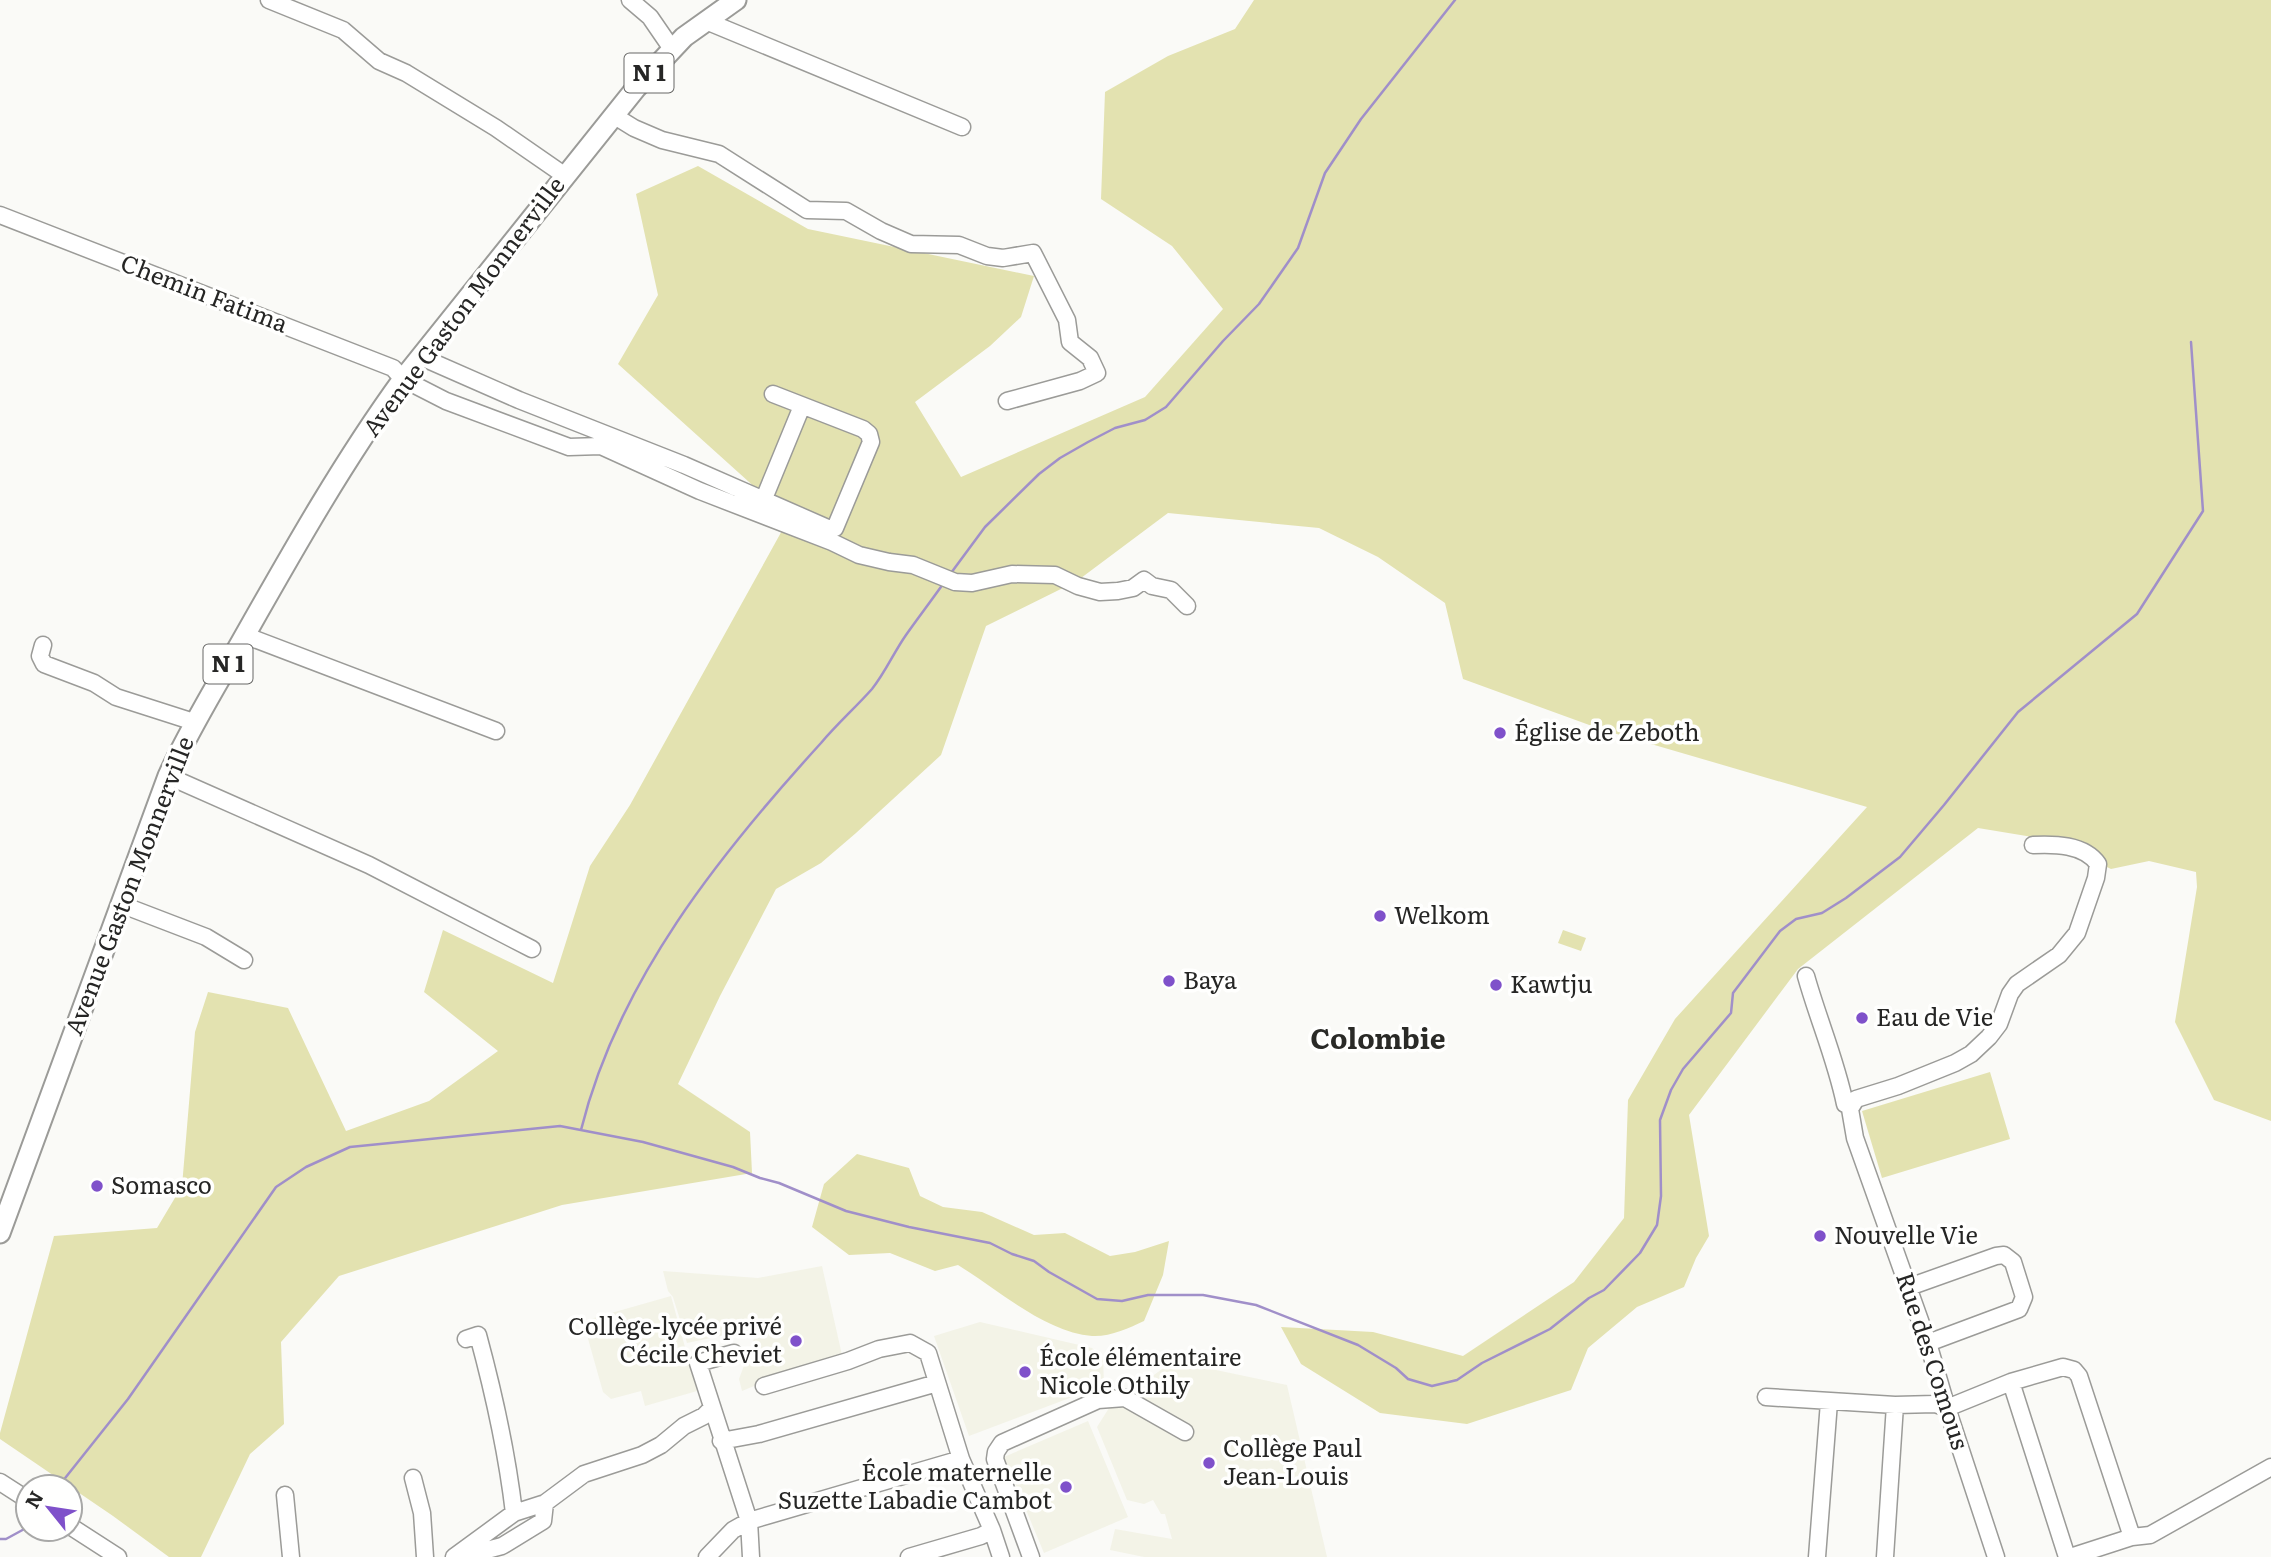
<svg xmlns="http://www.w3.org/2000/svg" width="2271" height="1557" font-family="Literata,serif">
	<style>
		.built { fill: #f3f3e7 }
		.green { fill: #e3e2b0 }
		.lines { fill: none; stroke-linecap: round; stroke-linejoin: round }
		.stream { stroke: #a08fc9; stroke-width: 2.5 }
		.minor-casing { stroke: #9b9b98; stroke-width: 19 }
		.major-casing { stroke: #9b9b98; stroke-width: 23 }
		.minor { stroke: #fff; stroke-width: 16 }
		.major { stroke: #fff; stroke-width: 19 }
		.poi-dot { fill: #7f51ca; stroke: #fffffe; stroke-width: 2.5 }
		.labels { text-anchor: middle; stroke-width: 7; stroke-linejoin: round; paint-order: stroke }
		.shield { fill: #fffffe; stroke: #676766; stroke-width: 2 }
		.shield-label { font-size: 23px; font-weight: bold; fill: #262625 }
		.street-label { font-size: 24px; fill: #262625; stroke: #fffffe }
		.poi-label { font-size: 24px; fill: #262625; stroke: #fffffe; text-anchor: start }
		.quarter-label { font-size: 28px; font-weight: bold; fill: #2a2a27; stroke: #fffffe }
	</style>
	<rect width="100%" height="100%" fill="#fafaf7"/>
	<path class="built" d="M822,1266l20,89 -32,8 -68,28 -3,-12 19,-51 -71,15 -14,-46 -5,-6 -5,-20 95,7z
		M671,1296l26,95 -52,15 -4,-15 -30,8 -8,-7 -20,-71z
		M980,1322l112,26 11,10 1,27 -135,51 -35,-100z
		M1173,1361l114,24 40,172h-183l-34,-7 5,-21 57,10 -7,-25h-4l-8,-14 -9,4 -17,-4 -30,-73 12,-19z
		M1088,1421l40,96 -84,36 -40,-96z"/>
	<path class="green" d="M1254,0h1017v1121l-57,-21 -39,-78 22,-135 -1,-15 -47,-11 -38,8 -60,-29 -73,-12 -180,141 -109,146 20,121 -13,22 -12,29 -47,20 -49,41 -17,42 -104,34 -87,-11 -79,-49 -20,-37 92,5 90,24 111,-74 50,-64 4,-118 47,-81 192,-212 -264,-77 -140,-51 -18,-76 -67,-46 -59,-29 -151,-15 -91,68 -91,45 -45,129 -85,78 -35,30 -45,26 -56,107 -42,88 72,48 2,41 -190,32 -223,71 -58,66 3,82 -34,30 -49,103h-32l-56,-41 -113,-77v-6l54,-197 103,-8 25,-42 13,-154 13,-40 80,16 58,123 83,-30 69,-50 -74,-59 19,-62 110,53 37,-117 40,-61 159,-287 -171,-154 40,-69 -22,-101 62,-28 110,63 226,47 -13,41 -31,29 -75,56 46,75 184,-80 78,-88 -51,-63 -71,-47 4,-107 63,-36 67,-27z
		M1563,930l23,8 -5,13 -23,-8z
		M1990,1072l20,67 -128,39 -20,-67z
		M857,1154l52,14 11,28 23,11 39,5 52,23 31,-2 45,23 25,-4 34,-11 -6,34 -19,46c-15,7 -34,16 -52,15 -47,-4 -95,-47 -134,-71l-23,6 -45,-18 -41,2 -37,-28 12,-43z"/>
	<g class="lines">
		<path class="stream" d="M951,573l34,-46 54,-53 21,-16 28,-16 27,-14 30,-8 21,-13 57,-66 36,-37 39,-56 27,-75 36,-54 94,-119
			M581,1130c37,-149 138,-275 240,-387 16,-19 35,-36 51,-54 13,-16 22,-37 34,-54 12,-17 25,-34 37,-51
			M58,1487l70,-88 148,-212 30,-20 44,-20 210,-21 83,16 90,25 27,11 19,5 67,28 63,16 81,16 22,11 22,7 15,11 48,27 25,2 26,-6h55l53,10 102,40 38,23 12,11 24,7 25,-6 25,-17 68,-34 39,-31 15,-8 36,-37 17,-28 4,-29 -1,-76 11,-30 12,-21 48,-56 2,-20 47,-62 16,-12 26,-6 24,-15 54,-41 44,-52 74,-93 119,-98 66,-103 -12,-169
			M0,1539h6l22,-12"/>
		<g class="minor-casing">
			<path id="minor" d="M269,0l74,30 36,31 27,12 90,55 68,47
				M630,0l20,17 22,32
				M706,21l256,106
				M613,115l21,13 28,12 57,14 88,56 39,1 35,20 30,13 48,1 28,11 16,2 30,-5 34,67 3,22 20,16 7,15 -17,8 -73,20
				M0,215l393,153 10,11 43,22 123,46 32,-1 99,45 132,51 27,13 30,7 24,3 42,17 17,1 40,-9 43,1 23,11 22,6 18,-1 15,-3 11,-8 8,6 19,4 16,16
				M421,357l98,43 165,65 146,64 5,-1 36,-86 -2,-8 -6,-5 -90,-35
				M763,501l39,-95
				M244,635l252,96
				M43,645l-3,11 4,8 50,19 22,14 78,25
				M168,776l201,89 163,84
				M120,904l86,33 38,23
				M1806,976c12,43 30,84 39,128l6,1
				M1909,1287l87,-31 8,-1 9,7 11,35 -5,12 -91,34
				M466,1339l12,-4c16,59 29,118 36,178
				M734,1353l-36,10 51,158 2,36
				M2011,1382l56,175
				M764,1386l84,-25 31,-12 31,-6 18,10 33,106 31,71 9,27
				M1766,1397l129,8 40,-1 12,4 64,-26 52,-15 11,3 5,6 53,161
				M721,1441l38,-7 178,-51
				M413,1478l9,35 3,44
				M0,1482l28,18
				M285,1495l6,62
				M70,1526l48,31
				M454,1557l60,-44 31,-10 39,-29 58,-19 19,-10 23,-19 20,-10 8,-8
				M461,1557l41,-11 41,-25 2,-18
				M707,1557l26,-27 16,-9 212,-62
				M909,1557l72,-21 11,-6
				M1031,1557l-36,-98 1,-7 6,-9 96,-43 27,-2 60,34
				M1817,1557l12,-155
				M1885,1557l10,-152
				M1996,1557l-49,-149 -19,-65 -73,-205 -5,-29 6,-10 42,-13 57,-23 16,-9 18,-17 10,-13 11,-30 7,-10 42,-29 18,-22 19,-55 2,-14c-14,-20 -44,-20 -65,-19
				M2070,1557l62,-20 18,-2 121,-68"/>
		</g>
		<g class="major-casing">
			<path id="major" d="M0,1233l168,-457c21,-46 47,-88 72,-132 51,-90 102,-181 163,-265l233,-291 48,-51 52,-37"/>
		</g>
		<use href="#minor" class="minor"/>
		<use href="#major" class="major"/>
	</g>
	<g class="poi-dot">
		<circle cx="1500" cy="733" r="7"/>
		<circle cx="1380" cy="916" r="7"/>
		<circle cx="1169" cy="981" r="7"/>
		<circle cx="1496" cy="985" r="7"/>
		<circle cx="1862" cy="1018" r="7"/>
		<circle cx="97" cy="1186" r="7"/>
		<circle cx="1820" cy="1236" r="7"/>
		<circle cx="796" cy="1341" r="7"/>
		<circle cx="1025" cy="1372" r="7"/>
		<circle cx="1209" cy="1463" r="7"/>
		<circle cx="1066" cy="1487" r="7"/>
	</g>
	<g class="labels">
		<g class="shield">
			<rect x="624.5" y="53.5" width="49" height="39" rx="5"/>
			<rect x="203.5" y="644.5" width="49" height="39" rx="5"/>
		</g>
		<g class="shield-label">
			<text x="649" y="81">N 1</text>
			<text x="228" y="672">N 1</text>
		</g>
		<g class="street-label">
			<text transform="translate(204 294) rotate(21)" y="8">Chemin Fatima</text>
			<text transform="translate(464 307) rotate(-53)" y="8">Avenue Gaston Monnerville</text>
			<text transform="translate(130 886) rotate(-69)" y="8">Avenue Gaston Monnerville</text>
			<text transform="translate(1932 1361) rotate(72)" y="8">Rue des Comous</text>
		</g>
		<g class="poi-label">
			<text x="1514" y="741">Église de Zeboth</text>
			<text x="1394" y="924">Welkom</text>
			<text x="1183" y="989">Baya</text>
			<text x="1510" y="993">Kawtju</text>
			<text x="1876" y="1026">Eau de Vie</text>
			<text x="111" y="1194">Somasco</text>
			<text x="1834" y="1244">Nouvelle Vie</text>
			<text x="782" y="1335" text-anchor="end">Collège-lycée privé<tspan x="782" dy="28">Cécile Cheviet</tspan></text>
			<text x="1039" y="1366">École élémentaire<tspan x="1039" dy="28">Nicole Othily</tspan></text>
			<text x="1223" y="1457">Collège Paul<tspan x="1223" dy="28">Jean-Louis</tspan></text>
			<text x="1052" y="1481" text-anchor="end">École maternelle<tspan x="1052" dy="28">Suzette Labadie Cambot</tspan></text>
		</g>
		<g class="quarter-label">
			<text x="1378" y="1049">Colombie</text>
		</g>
	</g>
	<g transform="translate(49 1508) rotate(300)"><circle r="33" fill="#fffffe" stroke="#a8a8a7" stroke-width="2"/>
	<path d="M0-5L12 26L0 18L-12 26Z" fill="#7f51ca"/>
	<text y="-10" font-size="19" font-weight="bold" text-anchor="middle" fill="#262625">N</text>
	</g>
</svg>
